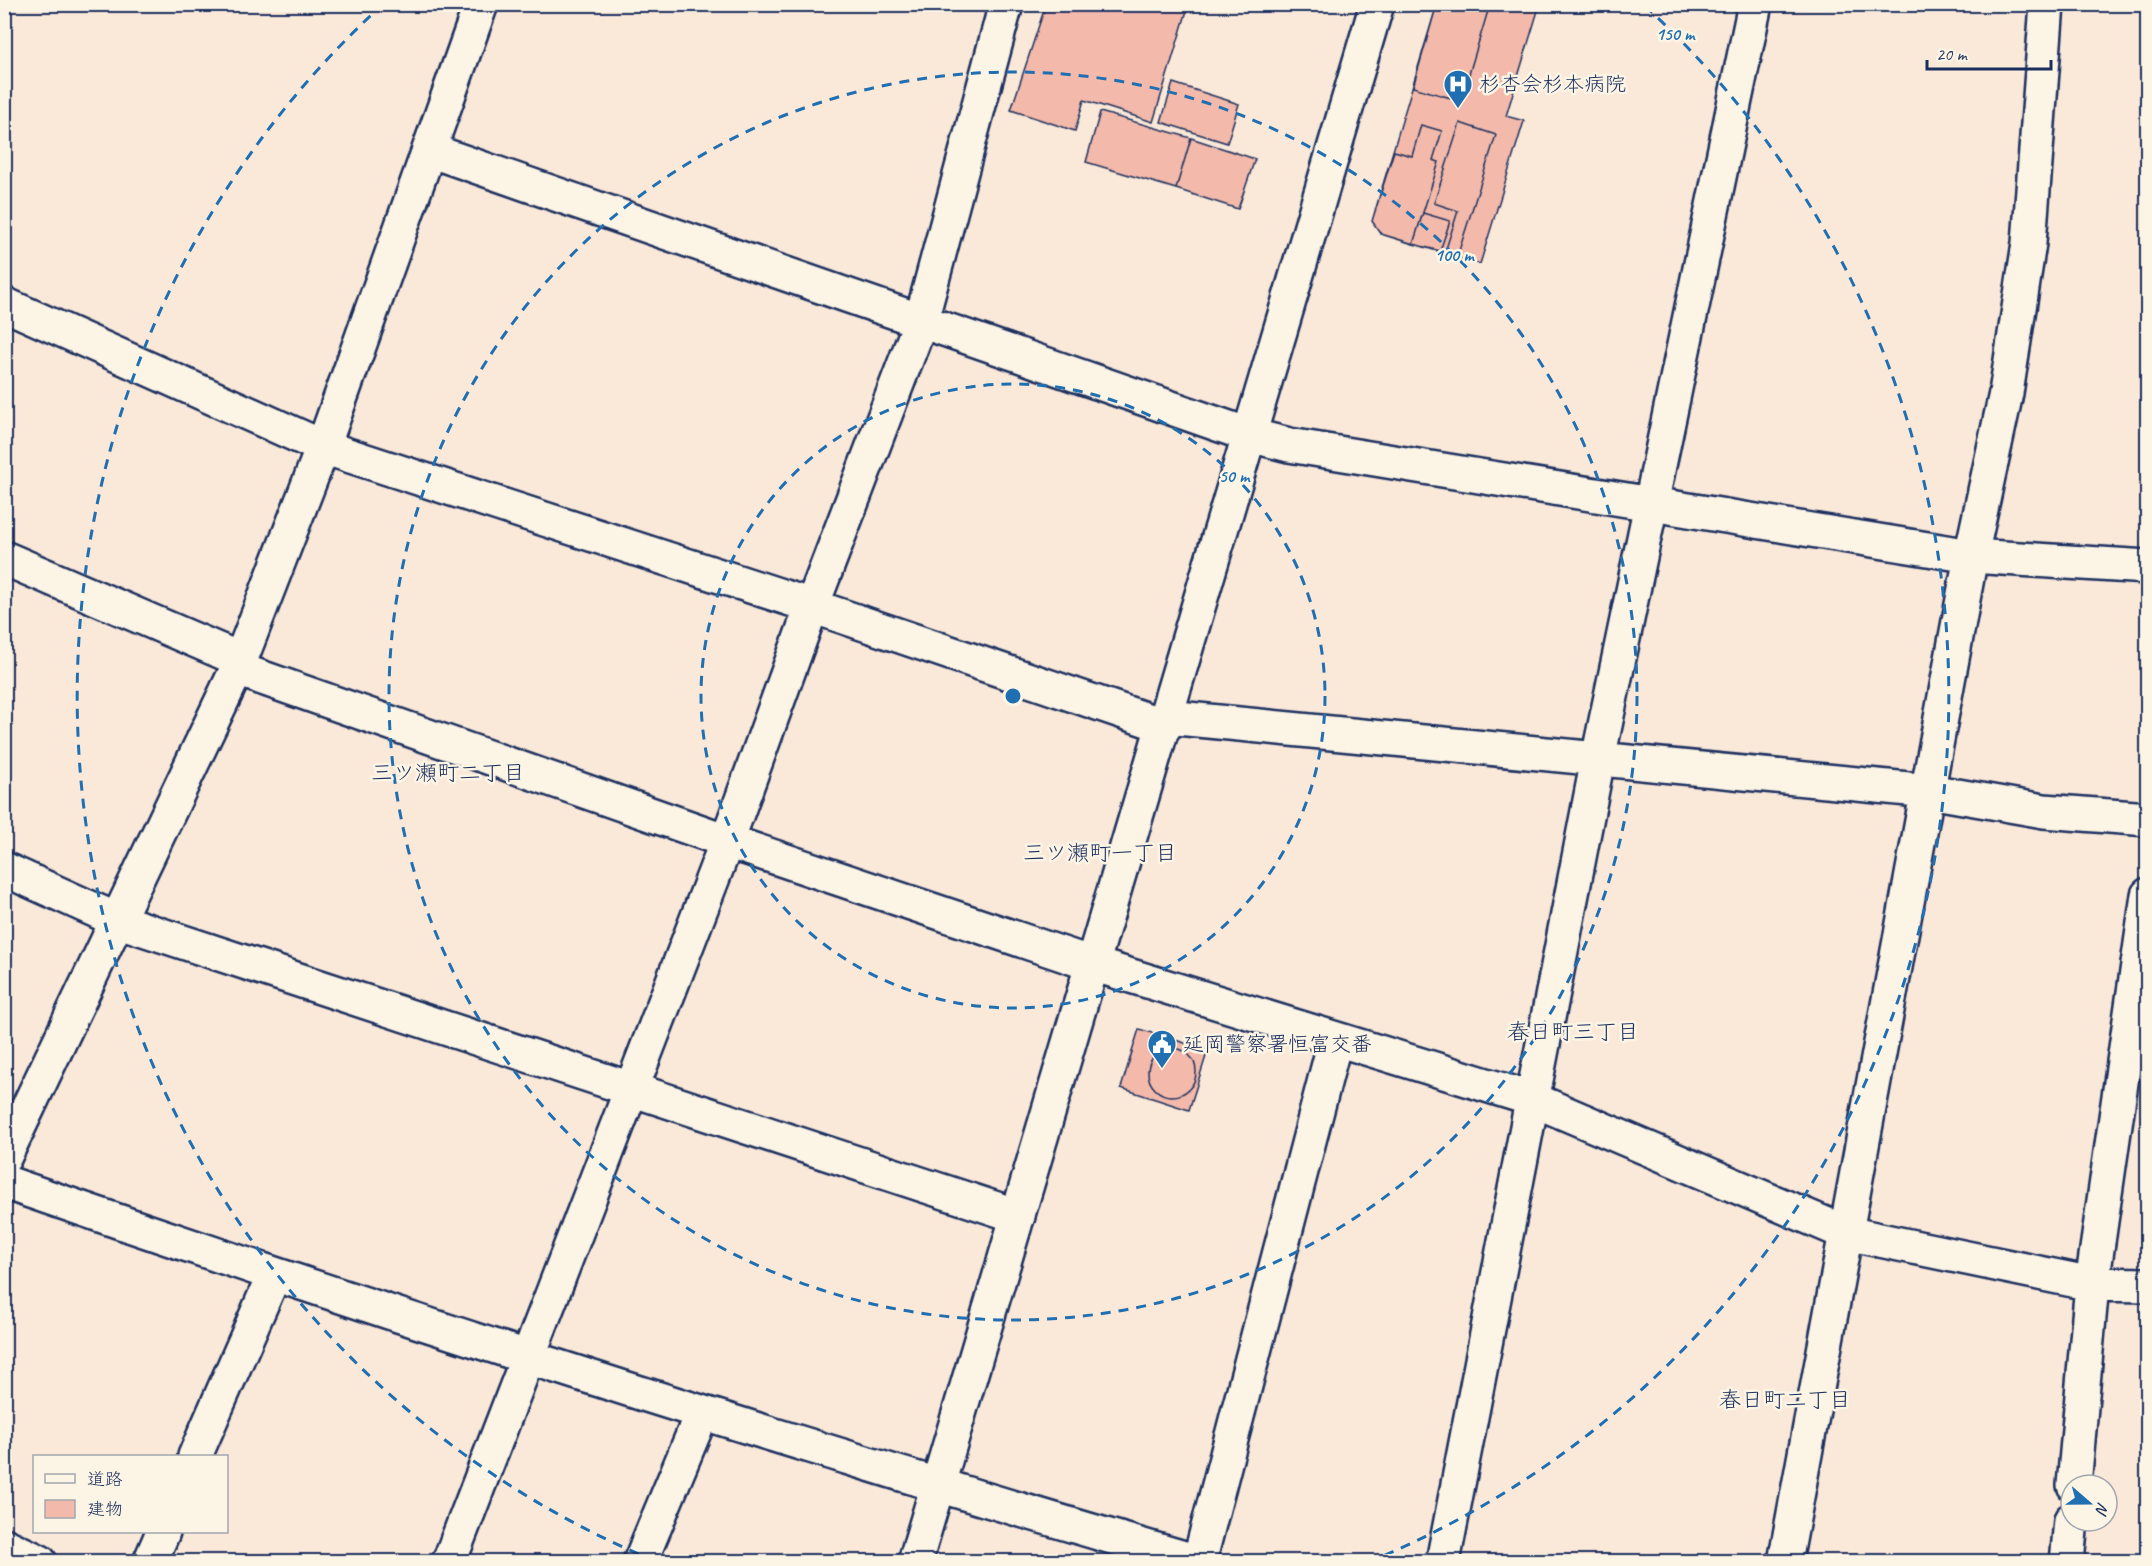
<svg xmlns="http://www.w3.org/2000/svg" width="2152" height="1566" font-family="Caveat,'Klee One',sans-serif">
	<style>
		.building { fill: #f3baab; stroke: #1b2f5e; stroke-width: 1.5 }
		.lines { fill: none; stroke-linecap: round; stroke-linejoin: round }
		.street-casing { stroke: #1b2f5e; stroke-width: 38 }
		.secondary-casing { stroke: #1b2f5e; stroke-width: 38 }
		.street { stroke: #fcf5e5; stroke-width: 33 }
		.secondary { stroke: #fcf5e5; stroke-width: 33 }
		.ring { fill: none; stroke: #1f6fb2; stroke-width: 3; stroke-dasharray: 10 8 }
		.labels { text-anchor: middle; stroke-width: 5; stroke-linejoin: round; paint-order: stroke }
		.poi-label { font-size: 21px; fill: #1b2f5e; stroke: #fcf5e5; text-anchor: start }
		.neighbourhood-label { font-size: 22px; fill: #1b2f5e; stroke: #fcf5e5 }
		.centre { fill: #1f6fb2; stroke: #fcf5e5; stroke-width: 3 }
		.ring-label { font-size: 18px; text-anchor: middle; font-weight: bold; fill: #1f6fb2; stroke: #fcf5e5; stroke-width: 5; stroke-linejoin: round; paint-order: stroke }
	</style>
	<rect width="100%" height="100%" fill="#fae9d9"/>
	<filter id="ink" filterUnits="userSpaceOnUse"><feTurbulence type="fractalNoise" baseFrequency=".0167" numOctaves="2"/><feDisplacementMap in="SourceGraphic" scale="12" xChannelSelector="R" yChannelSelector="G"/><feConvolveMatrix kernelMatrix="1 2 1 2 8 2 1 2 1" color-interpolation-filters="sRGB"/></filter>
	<g filter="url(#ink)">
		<path class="building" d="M1046,4h143l-36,118 -69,-22 -9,31 -64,-21z
			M1437,4h103l-34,112 18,5 -44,143 -99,-30 -9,-13z
			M1437,4h53l-29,97 -48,-14z
			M1173,83l66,21 -12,39 -66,-21z
			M1100,112l91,26 -15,51 -90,-27z
			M1460,123l36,12 -39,122 -12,-5 13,-41 -24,-8z
			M1421,125l21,6 -9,29 6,2 -26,82 -32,-10 -9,-13 22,-70 18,5z
			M1191,138l64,21 -17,50 -62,-20z
			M1423,213l27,8 -10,30 -27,-7z
			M1139,1029l69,21 -19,60 -68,-22z
			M1148 1072a24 24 0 1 1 48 0a24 24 0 1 1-48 0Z"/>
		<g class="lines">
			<g class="street-casing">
				<path id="street" d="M429,150l820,285 40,10 682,111 177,11
					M4,304l319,143 489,159 353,120
					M4,558l237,102
					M237,669l490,172 365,123 440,135 314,134 246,51 56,1
					M1167,717l762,74 115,20 104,8
					M4,869l115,52 899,295
					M4,1158l233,-489 86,-222 158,-443
					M4,1182c395,137 793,264 1194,380
					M195,1456l79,-181
					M2074,1485l18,-201 56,-389
					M150,1562l13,-30
					M449,1562l278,-721 85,-235 109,-285 85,-317
					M640,1562l62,-149
					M1199,1562l136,-521
					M1443,1562l155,-803 157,-755
					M1785,1562l186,-1006 35,-163 23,-150 18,-239
					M2067,1562l4,-42"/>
			</g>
			<g class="secondary-casing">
				<path id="secondary" d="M4,1545l36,17
					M915,1562l462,-1558"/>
			</g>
			<use href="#street" class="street"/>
			<use href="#secondary" class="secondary"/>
		</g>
	</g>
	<g class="ring">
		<circle cx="1013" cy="696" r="312"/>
		<circle cx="1013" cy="696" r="624"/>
		<path d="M655 1561A936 936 0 0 1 381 6M1645 6A936 936 0 0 1 1371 1561"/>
	</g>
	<defs>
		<g id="hospital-pin" transform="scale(1.5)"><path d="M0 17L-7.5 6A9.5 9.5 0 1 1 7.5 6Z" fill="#1f6fb2" stroke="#fcf5e5"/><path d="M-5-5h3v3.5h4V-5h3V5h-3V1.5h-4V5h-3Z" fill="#fff"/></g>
		<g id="civic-pin" transform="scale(1.5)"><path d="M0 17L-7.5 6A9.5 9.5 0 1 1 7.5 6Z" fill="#1f6fb2" stroke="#fcf5e5"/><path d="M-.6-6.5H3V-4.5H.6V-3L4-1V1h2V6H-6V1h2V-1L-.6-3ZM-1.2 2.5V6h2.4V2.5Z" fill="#fff"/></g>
	</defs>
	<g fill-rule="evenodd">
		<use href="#hospital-pin" x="1458" y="84"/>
		<use href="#civic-pin" x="1162" y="1044"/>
	</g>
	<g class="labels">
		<g class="poi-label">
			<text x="1479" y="91">杉杏会杉本病院</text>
			<text x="1183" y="1051">延岡警察署恒富交番</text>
		</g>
		<g class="neighbourhood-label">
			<text x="448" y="780">三ツ瀬町二丁目</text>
			<text x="1100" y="860">三ツ瀬町一丁目</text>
			<text x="1573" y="1039">春日町三丁目</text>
			<text x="1785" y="1407">春日町二丁目</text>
		</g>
	</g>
	<circle cx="1013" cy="696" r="9" class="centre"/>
	<g class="ring-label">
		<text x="1675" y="40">150 m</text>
		<text x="1454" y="261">100 m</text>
		<text x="1234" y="482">50 m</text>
	</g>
	<rect width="2152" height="1566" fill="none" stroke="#fcf5e5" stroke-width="24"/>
	<rect x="12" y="12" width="2128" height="1542" fill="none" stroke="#1b2f5e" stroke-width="2" filter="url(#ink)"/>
	<rect x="33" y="1455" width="195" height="78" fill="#fcf5e5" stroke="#a2a6af" stroke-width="1.5"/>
	<rect x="45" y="1474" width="30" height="9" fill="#fcf5e5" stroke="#a2a6af" stroke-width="1.5"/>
	<text x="87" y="1485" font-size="18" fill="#1b2f5e">道路</text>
	<rect x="45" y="1500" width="30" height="18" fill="#f3baab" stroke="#a2a6af" stroke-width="1.5"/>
	<text x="87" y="1515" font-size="18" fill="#1b2f5e">建物</text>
	<g transform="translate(2089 1503) rotate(110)"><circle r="28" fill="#fcf5e5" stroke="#a2a6af" stroke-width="1.5"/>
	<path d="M0-4.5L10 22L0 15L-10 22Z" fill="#1f6fb2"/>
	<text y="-9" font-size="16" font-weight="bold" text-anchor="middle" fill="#1b2f5e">N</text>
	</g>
	<path d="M1927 60v9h124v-9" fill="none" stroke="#1b2f5e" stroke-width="3"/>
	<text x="1936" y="60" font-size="18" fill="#1b2f5e" stroke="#fcf5e5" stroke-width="4.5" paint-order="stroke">20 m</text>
</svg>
